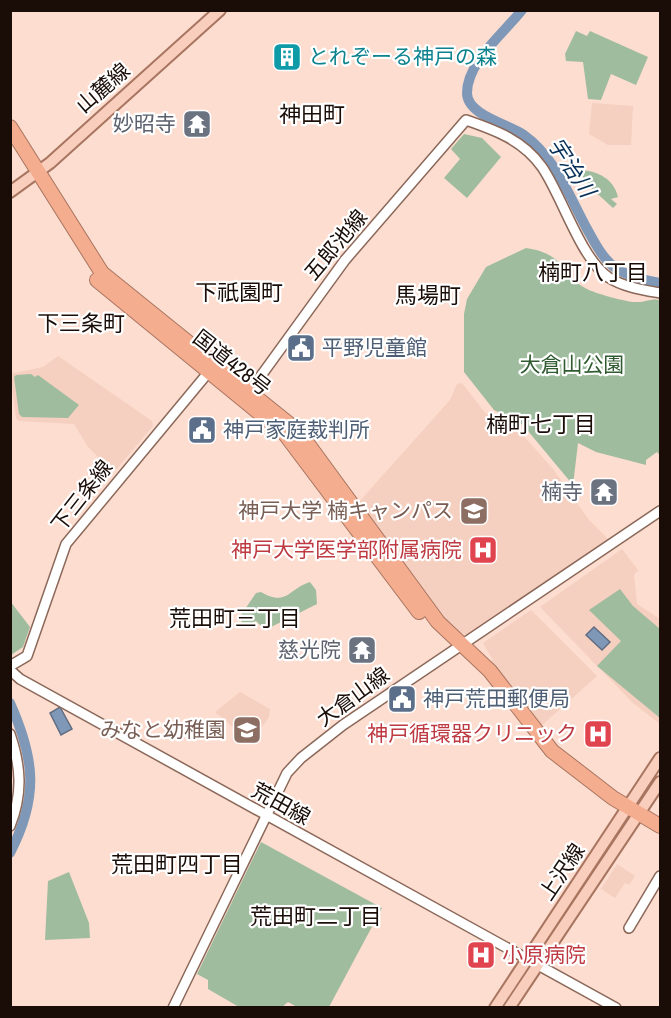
<svg xmlns="http://www.w3.org/2000/svg" width="671" height="1018" font-family="'Archivo Narrow','Noto Sans JP',sans-serif">
	<style>
		.built { fill: #f5cfbf }
		.green { fill: #9fbc9e }
		.water { fill: #7f98b7; stroke: #616e82; stroke-width: 1.5 }
		.lines { fill: none; stroke-linecap: round; stroke-linejoin: round }
		.river { stroke: #7f98b7; stroke-width: 10 }
		.minor-casing { stroke: #8b6859; stroke-width: 12 }
		.major-casing { stroke: #a87560; stroke-width: 14 }
		.highway-casing { stroke: #a87560; stroke-width: 16 }
		.minor { stroke: #fff; stroke-width: 9 }
		.major { stroke: #f9cebc; stroke-width: 10 }
		.highway { stroke: #f5ad90; stroke-width: 14 }
		.labels { text-anchor: middle; stroke-width: 4.5; stroke-linejoin: round; paint-order: stroke }
		.culture-label { font-size: 21px; fill: #0d838f; stroke: #fff; text-anchor: start }
		.street-label { font-size: 21px; fill: #1a0d08; stroke: #fff }
		.worship-label { font-size: 21px; fill: #5b616d; stroke: #fff; text-anchor: end }
		.service-label { font-size: 21px; fill: #4e5e75; stroke: #fff; text-anchor: start }
		.park-label { font-size: 21px; fill: #305b31; stroke: #fff }
		.education-label { font-size: 21px; fill: #785e54; stroke: #fff; text-anchor: end }
		.health-label { font-size: 21px; fill: #be3a42; stroke: #fff; text-anchor: end }
		.neighbourhood-label { font-size: 22px; fill: #1a0d08; stroke: #fff }
		.water-label { font-size: 22px; font-style: italic; fill: #082f57; stroke: #fff }
	</style>
	<rect width="100%" height="100%" fill="#fcddcf"/>
	<path class="built" d="M592,103l41,3 -2,39h-23l-19,-11z
		M58,356l94,65 1,5 -37,44 -4,1 -24,-24 -14,-23 -55,-3 -3,-3 -6,-44 33,-7z
		M462,383l24,31 35,19 32,36 36,51 19,19 -140,95h-11l-12,-12 -87,-119 92,-103 7,-16z
		M622,549l16,21 -4,5 3,29 23,15v105l-27,-21 -93,-96z
		M531,610l66,66 -56,50 -51,-64 3,-2 -10,-17z
		M240,692l30,17 -1,8 -18,25 -36,-30z
		M617,864l18,12 -6,9 -4,-2 -10,15 -14,-9z"/>
	<path class="green" d="M576,31l11,5 3,-5 58,26 -12,28 -25,-11 -10,26 -13,-1 -5,-37 -17,-1 -1,-7z
		M464,134l18,4 19,19 -34,41 -23,-20 16,-19 -9,-10z
		M580,170c18,1 34,9 38,27l-7,2 6,5 -4,4 -23,-21 -10,-14z
		M526,248c41,6 32,26 61,41 7,4 42,14 50,13 9,0 15,-4 23,-2v155l-3,-3 -11,8v5l-50,-13 -18,-9 -5,42 -50,-60 -29,-15 -30,-38v-58l3,-15 19,-32z
		M31,374l4,3 3,-2 41,30 -11,13 -46,-1 -3,-3 -5,-37 2,-2z
		M310,582l6,8 1,14 -52,26 -9,-9 -14,6 -1,-12 15,-22 5,-1c26,15 27,-3 49,-10z
		M620,589l13,17 27,23v89l-63,-52 24,-25 -32,-31z
		M10,601l20,26 -7,20 -12,8z
		M261,842l121,66 -53,99h-32l-9,-5 -6,5h-43l-31,-18v-9l-11,-6z
		M69,872l20,51 1,15 -45,2 3,-59z"/>
	<path class="water" d="M594,627l16,15 -8,8 -16,-15z
		M60,707l12,22 -11,6 -11,-22z"/>
	<g class="lines">
		<path class="river" d="M522,10c-18,23 -55,52 -55,83 0,22 41,31 57,42 31,22 45,61 63,94 8,14 16,31 30,40 13,8 29,11 43,14
			M10,703c25,56 29,94 0,150"/>
		<g class="minor-casing">
			<path id="minor" d="M247,395l98,-135 121,-140c29,10 57,20 76,47 20,29 38,90 66,110 15,10 35,13 52,16
				M10,666l17,-10 39,-112 146,-176
				M10,670l10,9 596,329
				M10,734c11,32 13,60 0,92
				M629,928l31,-52
				M173,1008l114,-235 14,-15 42,-33 317,-214"/>
		</g>
		<g class="major-casing">
			<path id="major" d="M10,192l40,-29 170,-153
				M495,1008l165,-250
				M509,1008l151,-226"/>
		</g>
		<g class="highway-casing">
			<path id="highway" d="M10,127l92,146 197,159 139,190 52,49 62,80 61,47 47,28
				M97,280l188,154 134,178"/>
		</g>
		<use href="#minor" class="minor"/>
		<use href="#major" class="major"/>
		<use href="#highway" class="highway"/>
	</g>
	<defs>
		<g id="building-square" transform="scale(1.5)"><rect x="-9" y="-9" width="18" height="18" rx="4" fill="#0f9aa8" stroke="#fff"/><path d="M-4-6H4V6H1V3H-1V6H-4ZM-2.5-4.3h1.7v1.8h-1.7ZM.8-4.3h1.7v1.8H.8ZM-2.5-1h1.7V.8h-1.7ZM.8-1h1.7V.8H.8Z" fill="#fff"/></g>
		<g id="temple-square" transform="scale(1.5)"><rect x="-9" y="-9" width="18" height="18" rx="4" fill="#6b7280" stroke="#fff"/><path d="M0-6L5-2H3V0L6.5 2.5H4V6H1.5V3h-3V6H-4V2.5H-6.5L-3 0V-2H-5Z" fill="#fff"/></g>
		<g id="civic-square" transform="scale(1.5)"><rect x="-9" y="-9" width="18" height="18" rx="4" fill="#5c6f8a" stroke="#fff"/><path d="M-.6-6.5H3V-4.5H.6V-3L4-1V1h2V6H-6V1h2V-1L-.6-3ZM-1.2 2.5V6h2.4V2.5Z" fill="#fff"/></g>
		<g id="university-square" transform="scale(1.5)"><rect x="-9" y="-9" width="18" height="18" rx="4" fill="#8d6e63" stroke="#fff"/><path d="M0-5L7-2L0 1L-7-2ZM-4 1L0 2.5L4 1V4Q0 6-4 4Z" fill="#fff"/></g>
		<g id="hospital-square" transform="scale(1.5)"><rect x="-9" y="-9" width="18" height="18" rx="4" fill="#e0444e" stroke="#fff"/><path d="M-5-5h3v3.5h4V-5h3V5h-3V1.5h-4V5h-3Z" fill="#fff"/></g>
		<g id="school-square" transform="scale(1.5)"><rect x="-9" y="-9" width="18" height="18" rx="4" fill="#8d6e63" stroke="#fff"/><path d="M0-5L7-2L0 1L-7-2ZM-4 1L0 2.5L4 1V4Q0 6-4 4Z" fill="#fff"/></g>
	</defs>
	<g fill-rule="evenodd">
		<use href="#building-square" x="287" y="57"/>
		<use href="#temple-square" x="197" y="124"/>
		<use href="#civic-square" x="301" y="348"/>
		<use href="#civic-square" x="202" y="430"/>
		<use href="#temple-square" x="604" y="492"/>
		<use href="#university-square" x="474" y="511"/>
		<use href="#hospital-square" x="483" y="550"/>
		<use href="#temple-square" x="362" y="650"/>
		<use href="#civic-square" x="402" y="699"/>
		<use href="#school-square" x="247" y="730"/>
		<use href="#hospital-square" x="598" y="734"/>
		<use href="#hospital-square" x="481" y="955"/>
	</g>
	<g class="labels">
		<g class="culture-label">
			<text x="308" y="64">とれぞーる神戸の森</text>
		</g>
		<g class="street-label">
			<text transform="translate(103 88) rotate(-41)" y="7">山麓線</text>
			<text transform="translate(336 245) rotate(-50)" y="7">五郎池線</text>
			<text transform="translate(232 363) rotate(38)" y="7">国道428号</text>
			<text transform="translate(82 496) rotate(-52)" y="7">下三条線</text>
			<text transform="translate(353 697) rotate(-36)" y="7">大倉山線</text>
			<text transform="translate(281 804) rotate(29)" y="7">荒田線</text>
			<text transform="translate(562 872) rotate(-56)" y="7">上沢線</text>
		</g>
		<g class="worship-label">
			<text x="176" y="131">妙昭寺</text>
			<text x="583" y="499">楠寺</text>
			<text x="341" y="657">慈光院</text>
		</g>
		<g class="service-label">
			<text x="322" y="355">平野児童館</text>
			<text x="223" y="437">神戸家庭裁判所</text>
			<text x="423" y="706">神戸荒田郵便局</text>
		</g>
		<g class="park-label">
			<text x="572" y="372">大倉山公園</text>
		</g>
		<g class="education-label">
			<text x="453" y="518">神戸大学 楠キャンパス</text>
			<text x="226" y="737">みなと幼稚園</text>
		</g>
		<g class="health-label">
			<text x="462" y="557">神戸大学医学部附属病院</text>
			<text x="577" y="741">神戸循環器クリニック</text>
			<text x="502" y="962" text-anchor="start">小原病院</text>
		</g>
		<g class="neighbourhood-label">
			<text x="312" y="122">神田町</text>
			<text x="593" y="280">楠町八丁目</text>
			<text x="239" y="300">下祇園町</text>
			<text x="428" y="303">馬場町</text>
			<text x="81" y="331">下三条町</text>
			<text x="541" y="432">楠町七丁目</text>
			<text x="235" y="626">荒田町三丁目</text>
			<text x="177" y="872">荒田町四丁目</text>
			<text x="316" y="924">荒田町二丁目</text>
		</g>
		<g class="water-label">
			<text transform="translate(572 167) rotate(57)" y="8">宇治川</text>
		</g>
	</g>
	<rect width="671" height="1018" fill="none" stroke="#1a0d08" stroke-width="24"/>
</svg>
